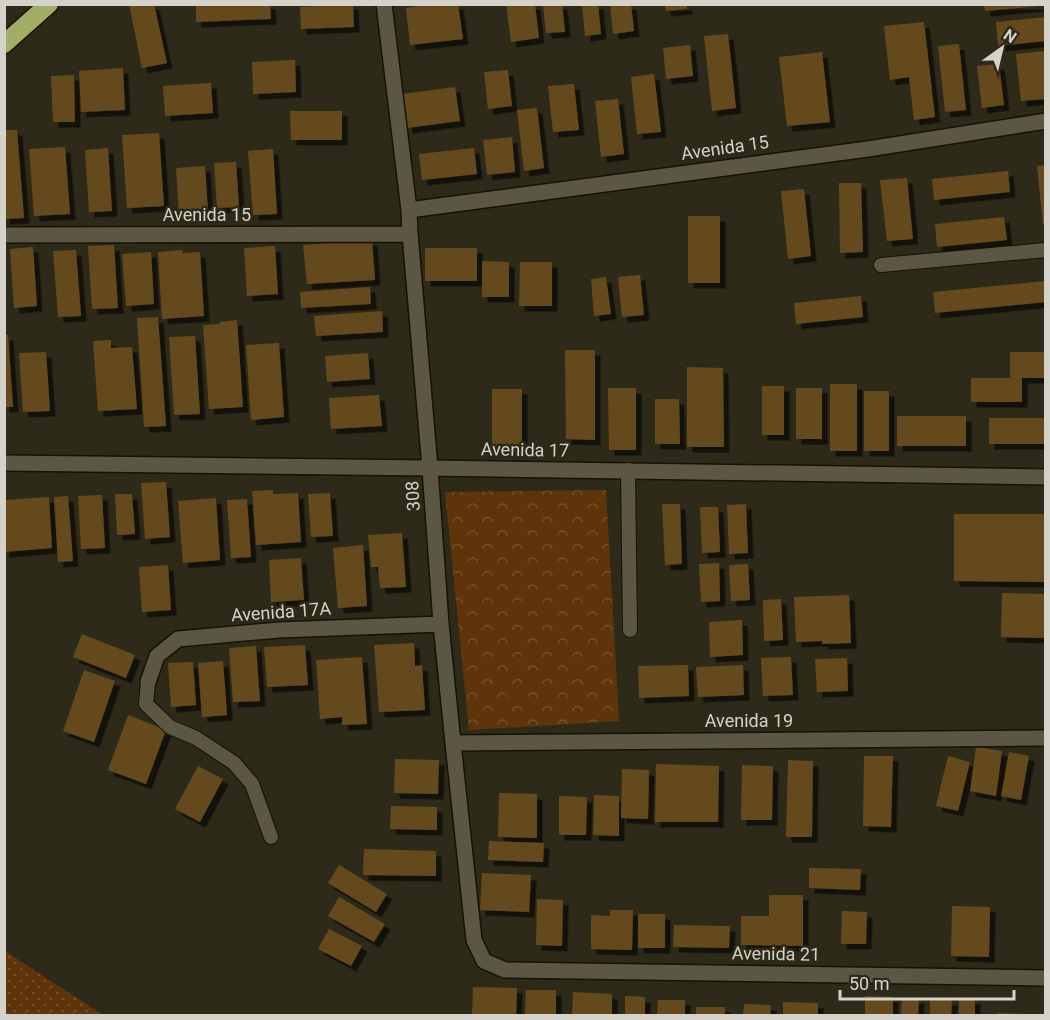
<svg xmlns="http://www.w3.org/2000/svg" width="1050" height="1020" font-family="Roboto,sans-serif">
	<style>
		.grass { fill: url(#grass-dots) }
		.park { fill: url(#park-crowns) }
		.building { fill: #644a1e; filter: url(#shadow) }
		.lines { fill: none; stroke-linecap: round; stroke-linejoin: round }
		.lane-casing { stroke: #161304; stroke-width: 16 }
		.street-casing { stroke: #161304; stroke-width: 18 }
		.highway-casing { stroke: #161304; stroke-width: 21 }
		.lane { stroke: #5b5744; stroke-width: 14 }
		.street { stroke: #5b5744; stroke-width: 15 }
		.highway { stroke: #a2ae66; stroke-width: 18 }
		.labels { text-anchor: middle; stroke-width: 5; stroke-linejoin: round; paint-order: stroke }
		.street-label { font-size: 18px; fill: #d5d3c9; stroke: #2e2a19 }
	</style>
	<defs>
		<pattern id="grass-dots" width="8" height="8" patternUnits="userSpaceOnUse" patternTransform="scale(1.5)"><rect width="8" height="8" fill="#5f340a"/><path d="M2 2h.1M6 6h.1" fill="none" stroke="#75502c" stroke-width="1.8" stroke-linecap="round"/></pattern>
		<pattern id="park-crowns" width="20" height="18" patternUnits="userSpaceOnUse" patternTransform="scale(1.5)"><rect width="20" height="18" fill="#5f340a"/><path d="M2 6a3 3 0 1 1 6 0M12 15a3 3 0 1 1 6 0" fill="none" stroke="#75502c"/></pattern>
		<filter id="shadow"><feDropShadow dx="5.5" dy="5.5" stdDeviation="0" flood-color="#0009"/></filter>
	</defs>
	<rect width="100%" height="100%" fill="#2e2a19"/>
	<path class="grass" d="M5,951l98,64h-98z"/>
	<path class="park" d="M606,490l13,231 -150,9 -24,-238z"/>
	<path class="building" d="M129,4h25l13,59 -25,5z
		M196,4h74l1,15 -75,3z
		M353,4l1,23 -53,2 -1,-22z
		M433,4h25l5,35 -53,6 -4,-37z
		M506,4h29l4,34 -28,4z
		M543,4h19l3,28 -19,1z
		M582,4h16l3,30 -16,2z
		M610,4h21l3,27 -21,3z
		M984,4h55v2l-54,5z
		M665,5h22v4l-21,2z
		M1046,17v24l-48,5 -2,-24z
		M924,22l11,95 -21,3 -5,-43 -19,3 -6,-54z
		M728,34l8,74 -24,3 -8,-75z
		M959,44l7,66 -21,2 -7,-66z
		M690,45l3,31 -27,3 -3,-31z
		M1044,51l2,48 -25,2 -5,-47z
		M822,52l8,70 -43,4 -8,-69z
		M295,60l1,32 -43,2 -1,-32z
		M999,64l5,41 -22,3 -5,-42z
		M123,68l2,42 -44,2 -2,-41z
		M508,70l4,36 -24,3 -4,-37z
		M654,74l7,58 -24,2 -6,-57z
		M74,75l1,47h-22l-2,-46z
		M211,83l2,30 -48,3 -2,-30z
		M574,84l5,46 -26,2 -5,-46z
		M455,87l5,34 -53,7 -5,-34z
		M618,99l6,55 -23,3 -6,-56z
		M537,108l7,60 -20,3 -7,-61z
		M290,111h52v29h-51z
		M4,130h13l7,88 -20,1z
		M159,133l5,73 -37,2 -5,-73z
		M512,137l3,35 -28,3 -4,-35z
		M65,147l5,67 -36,2 -5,-67z
		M108,148l4,63 -23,1 -4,-62z
		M474,148l3,26 -55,6 -3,-26z
		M273,149l4,65 -24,1 -5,-64z
		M236,162l3,45 -22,1 -3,-45z
		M1046,165v60h-3l-6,-59z
		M205,166l3,45 -29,2 -3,-45z
		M1008,171l2,21 -76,8 -2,-21z
		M907,178l6,61 -26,2 -7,-61z
		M839,183h22l2,69 -23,1z
		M804,189l7,67 -23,3 -7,-68z
		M688,216h32v67h-32z
		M1004,217l3,23 -70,7 -2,-23z
		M372,240l3,40 -68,4 -4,-39z
		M114,245l4,63 -26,1 -4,-63z
		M275,246l3,48 -31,2 -3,-48z
		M33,247l4,59 -23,2 -4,-59z
		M425,248h52v33h-52z
		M76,250l5,66 -23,1 -5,-66z
		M182,250l1,3 17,-1 4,64 -42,3 -4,-67z
		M151,252l3,52 -28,2 -4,-52z
		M482,261l27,1v35h-27z
		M520,262h32v44h-33z
		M640,275l4,40 -22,2 -4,-40z
		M606,277l5,37 -17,2 -3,-37z
		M1046,281v21l-111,11 -2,-21z
		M370,287l1,17 -70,4 -1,-16z
		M861,296l2,21 -67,7 -2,-21z
		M382,311l1,21 -67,4 -2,-20z
		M158,317l8,109 -22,1 -7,-109z
		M237,320l6,87 -34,2 -6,-84 17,-1v-2z
		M4,335h4l5,72h-9z
		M195,336l5,78 -26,1 -5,-78z
		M111,340v8l21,-1 5,62 -39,2 -5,-70z
		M279,343l5,74 -33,3 -5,-75z
		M565,350h30v90l-29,-1z
		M46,352l4,59 -27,1 -4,-59z
		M1010,352h36v26h-24v24h-51v-24h39z
		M368,353l2,26 -43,3 -2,-26z
		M687,367l36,1 1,79h-37z
		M830,384h27v67h-27z
		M762,386h22v49h-22z
		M608,388h28v62h-27z
		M796,388h26v51h-26z
		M492,389h30v56h-30z
		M864,391h25v60h-25z
		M379,395l3,31 -51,3 -2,-31z
		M655,399h24l1,45h-25z
		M897,416h69v30h-69z
		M989,418h57v26h-57z
		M166,482l4,55 -25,2 -4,-56z
		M273,490v4l25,-1 3,49 -45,3 -4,-54z
		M330,493l3,43 -22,1 -3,-43z
		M115,494h17l3,40 -18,1z
		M102,495l3,53 -24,1 -3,-53z
		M68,496l5,65 -15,1 -4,-65z
		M49,497l3,51 -48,4v-52z
		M216,498l4,62 -37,3 -5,-62z
		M247,499l4,58 -20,1 -4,-58z
		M662,504h18l2,60 -17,1z
		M746,504l2,49 -19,1 -2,-49z
		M700,507h18l2,45 -18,1z
		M954,514h92v68l-92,-1z
		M402,533l4,54 -26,1 -2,-21h-7l-3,-32z
		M363,545l4,61 -29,2 -5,-60z
		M301,558l3,42 -33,2 -2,-42z
		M719,563l1,38 -19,1 -2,-38z
		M748,564l2,36 -19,1 -2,-36z
		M168,565l3,45 -29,2 -3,-45z
		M1002,593l44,1v44l-45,-1z
		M849,595l2,48 -29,1v-3l-26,1 -2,-45z
		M781,599l2,41 -19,1 -1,-41z
		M742,620l1,35 -33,2 -1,-35z
		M82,634l53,21 -9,23 -53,-21z
		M414,643l1,23 7,-1 3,45 -46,2 -5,-67z
		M305,645l3,40 -41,2 -3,-40z
		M256,646l4,55 -27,1 -4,-54z
		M362,657l5,67 -25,1v-8l-22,2 -4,-59z
		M791,657l2,38 -30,1 -2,-38z
		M847,658l1,33 -31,1 -2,-33z
		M223,661l4,54 -25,2 -4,-54z
		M193,662l3,43 -25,2 -3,-44z
		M688,665l1,31 -50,2 -1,-32z
		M743,665l1,30 -46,2 -2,-30z
		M84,670l31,11 -21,61 -31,-11z
		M128,715l38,15 -20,54 -38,-14z
		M976,747l26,4 -6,45 -26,-5z
		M1009,752l20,4 -8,44 -20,-4z
		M864,756h29l-2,71 -28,-1z
		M948,756l22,6 -12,49 -22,-5z
		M395,759l44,1 -1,34 -44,-1z
		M788,760l25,1 -1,76h-26z
		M656,764l63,2 -1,56h-63z
		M742,765l31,1 -1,54h-31z
		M198,766l25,13 -23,43 -25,-13z
		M622,769l27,1 -1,49 -27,-1z
		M499,793l38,1v44l-39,-1z
		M594,795l25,1v40l-26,-1z
		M559,796l28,1 -1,38h-27z
		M391,806l46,1v23l-47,-1z
		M489,841l55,2 -1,19 -55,-2z
		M364,849l72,2v25l-73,-1z
		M339,865l48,29 -11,18 -48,-29z
		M809,868l52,1 -1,21 -51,-2z
		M482,873l49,2 -2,37 -49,-2z
		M769,895h34v51l-62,-1v-29h28z
		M339,897l46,27 -11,18 -46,-26z
		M537,899l26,1 -1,46 -26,-1z
		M952,906l38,1 -1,50 -38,-1z
		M610,910h23l-1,40 -41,-1v-34l19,1z
		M842,911l25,1 -1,32h-25z
		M638,914h27v34h-27z
		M674,925l56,1 -1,22 -56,-1z
		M329,929l33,17 -11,20 -33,-17z
		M473,987l44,1 -1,28h-44z
		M526,990h30v26h-31z
		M573,992l39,2v22h-40z
		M625,996l20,1v19h-20z
		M865,996l28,1v19h-28z
		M902,998h17l-1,18h-17z
		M959,999h16v17h-16z
		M658,1000h27v16h-28z
		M930,1000h22l-1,16h-21z
		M783,1002l35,1v13h-35z
		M744,1004l27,1 -1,11h-27z
		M696,1007h29v9h-29z
		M998,1013l27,1v2h-27z"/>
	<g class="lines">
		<g class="lane-casing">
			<path id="lane" d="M881,265l165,-15
				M628,470l2,160
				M148,682l-2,22 24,23 26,11 38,25 18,21 19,53"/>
		</g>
		<g class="street-casing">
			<path id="street" d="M384,4l25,206 1,24 20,234 11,156 12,119 21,197 10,21 21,9 541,8
				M409,210l459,-61 178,-28
				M4,235l406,-1
				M4,463l426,5 616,9
				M148,682l9,-26 21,-17 101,-9 162,-6
				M453,743l593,-5"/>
		</g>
		<g class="highway-casing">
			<path id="highway" d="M4,44l45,-40"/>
		</g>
		<use href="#lane" class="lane"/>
		<use href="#street" class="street"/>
		<use href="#highway" class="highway"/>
	</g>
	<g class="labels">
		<g class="street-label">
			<text transform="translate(725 148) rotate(-8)" y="6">Avenida 15</text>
			<text x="207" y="221">Avenida 15</text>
			<text transform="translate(525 450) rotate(1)" y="6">Avenida 17</text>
			<text transform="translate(413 496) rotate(-94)" y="6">308</text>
			<text transform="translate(281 612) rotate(-4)" y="6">Avenida 17A</text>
			<text x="749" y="727">Avenida 19</text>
			<text transform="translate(776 954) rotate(1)" y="6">Avenida 21</text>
		</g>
	</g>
	<rect width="1050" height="1020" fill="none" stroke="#d5d3c9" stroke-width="12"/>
	<g transform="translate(1002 48) rotate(34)" stroke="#2e2a19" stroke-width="4.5" paint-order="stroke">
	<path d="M0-4.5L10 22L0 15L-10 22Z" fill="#d5d3c9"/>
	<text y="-9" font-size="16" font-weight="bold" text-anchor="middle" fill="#d5d3c9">N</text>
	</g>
	<path d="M840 990v9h174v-9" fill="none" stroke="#d5d3c9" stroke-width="3"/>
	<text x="849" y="990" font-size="18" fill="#d5d3c9" stroke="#2e2a19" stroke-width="4.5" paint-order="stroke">50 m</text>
</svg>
